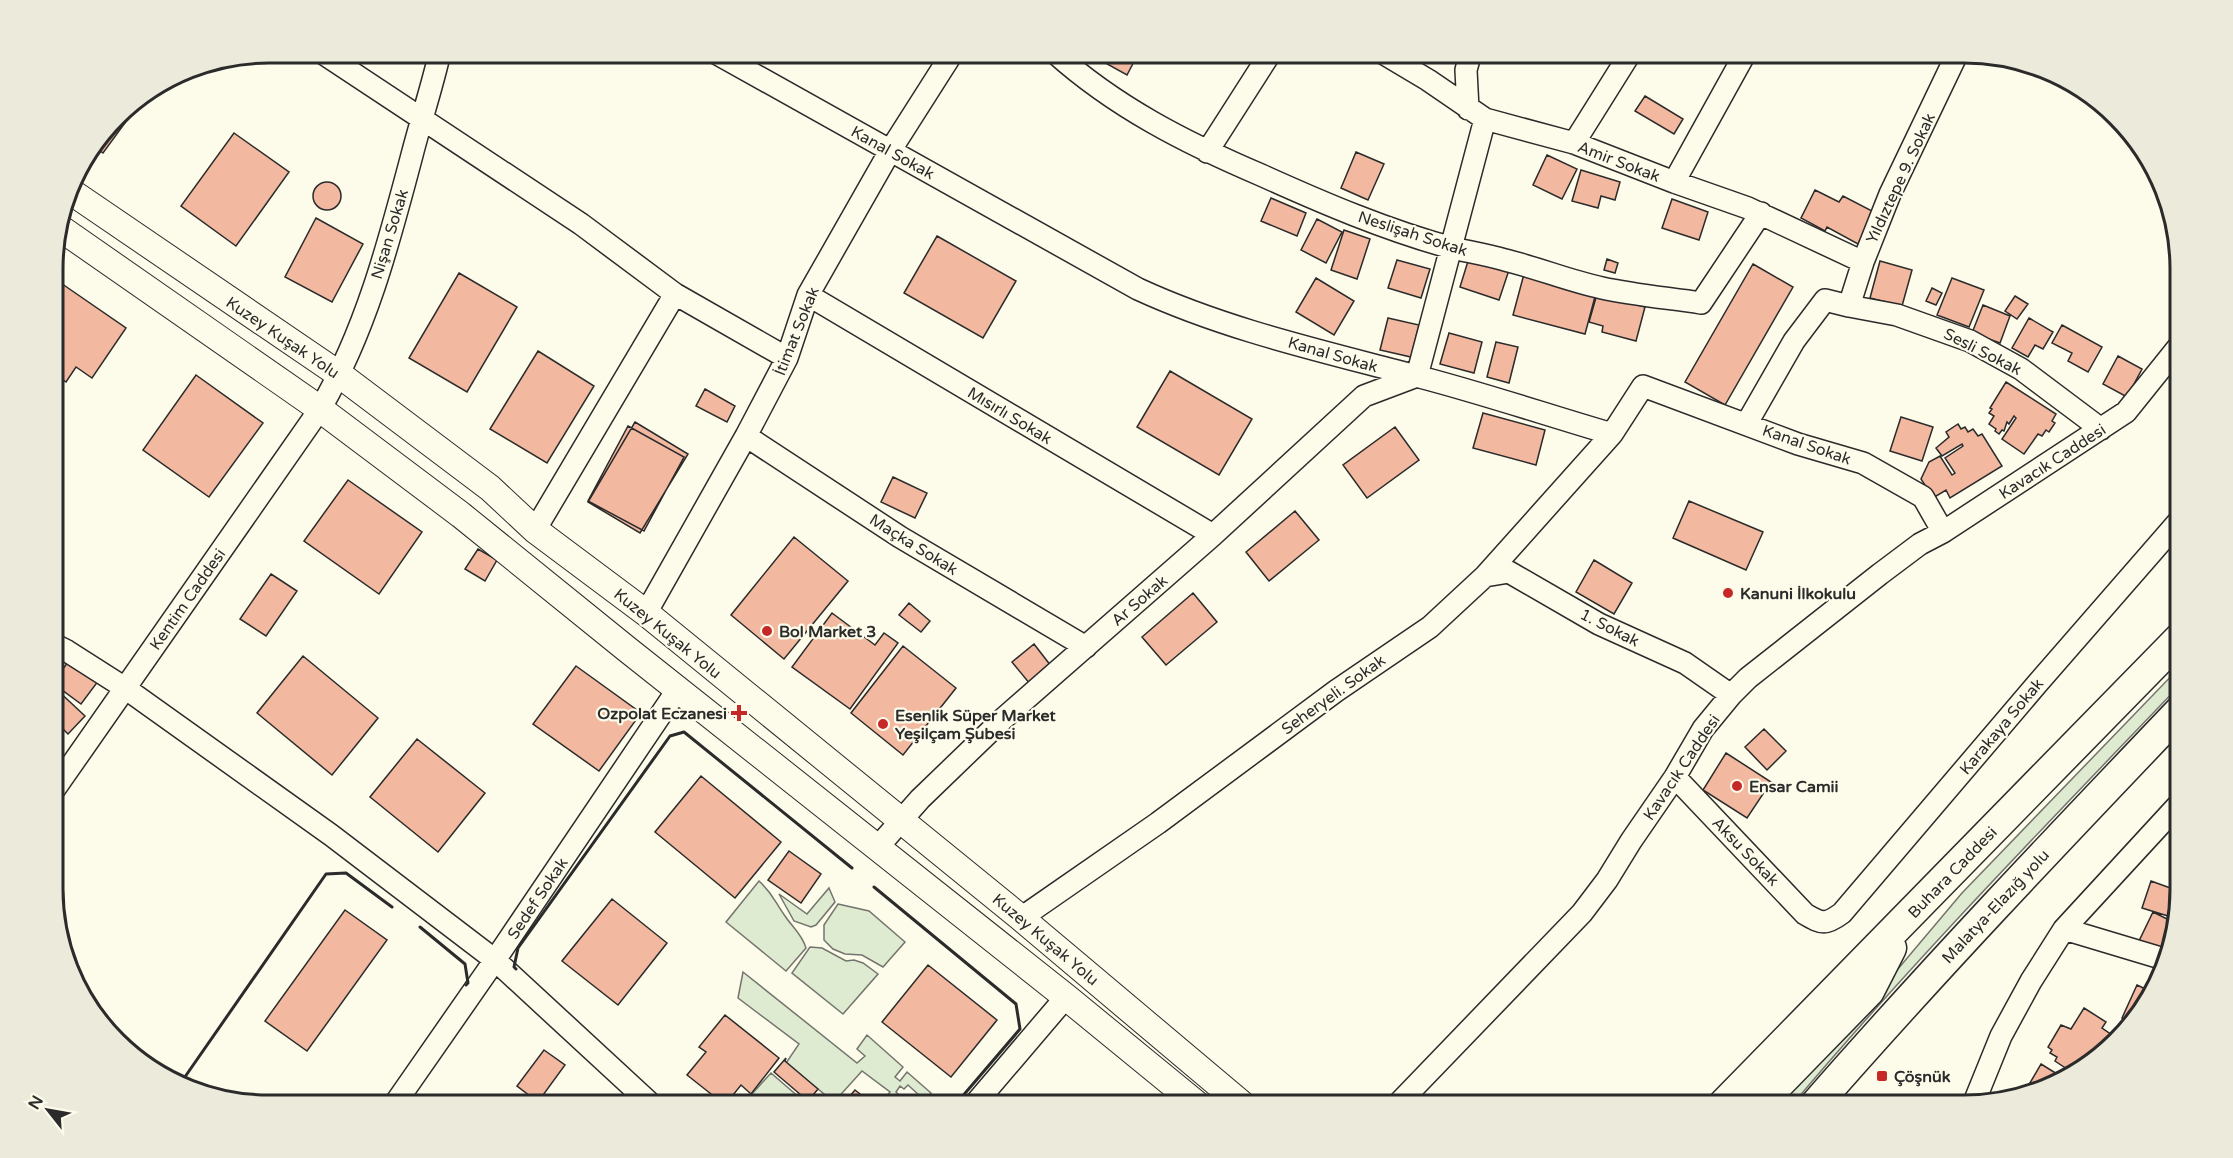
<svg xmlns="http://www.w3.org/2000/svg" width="2233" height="1158" font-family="'Varela Round',sans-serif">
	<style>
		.green { fill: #deebd1; stroke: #74746e; stroke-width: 1.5 }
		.building { fill: #f2b8a0; stroke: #2b2b2b; stroke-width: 1.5 }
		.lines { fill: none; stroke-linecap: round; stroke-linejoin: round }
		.minor-casing { stroke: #2b2b2b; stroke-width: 24 }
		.major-casing { stroke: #2b2b2b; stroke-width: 28 }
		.highway-casing { stroke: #2b2b2b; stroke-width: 33 }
		.minor { stroke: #fdfbea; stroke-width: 21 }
		.major { stroke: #fdfbea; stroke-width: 26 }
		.highway { stroke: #fdfbea; stroke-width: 30 }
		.wall { stroke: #2b2b2b; stroke-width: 3 }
		.poi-dot { fill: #c62828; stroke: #fdfbea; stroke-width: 2 }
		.labels { text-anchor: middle; stroke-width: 4.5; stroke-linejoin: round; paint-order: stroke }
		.street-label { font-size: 16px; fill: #2b2b2b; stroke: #fdfbea }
		.poi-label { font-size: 16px; font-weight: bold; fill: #2b2b2b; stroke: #fdfbea; text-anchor: start }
		.rim { fill: none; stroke: #2b2b2b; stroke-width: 3 }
	</style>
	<rect width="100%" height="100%" fill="#fdfbea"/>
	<path class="green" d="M2180,667v18c-132,138 -265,274 -388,420h-15l83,-91 102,-121z
		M759,881c15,14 15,20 26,35 8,12 17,18 21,32l-20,23 -60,-49z
		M829,888l6,14 -19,23 -5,2 -17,-6 -15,-27 28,20z
		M838,904l31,7 36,31 -22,25 -21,-12 -17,-1 -12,-5 -9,-9v-15z
		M810,947l12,1 24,13 8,-1 9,3 15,11 -35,40 -51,-41z
		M743,972l114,91 8,-7 -8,-7 10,-14 36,32 -8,10 5,4 7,-9 24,21 -10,12h-8l7,-9 -12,-11 -4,4 -4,-3 -4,6 4,4 -3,4 6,5h-16l-4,-4 7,-9 -28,-21 -28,31 -48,-39 13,-19 -61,-46z
		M771,1073l37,32h-66z"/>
	<path class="building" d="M1104,52h35l-12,23 -27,-15z
		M146,94l-43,59 -8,-6 31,-40z
		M1645,96l38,23 -9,15 -39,-23z
		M234,133l55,39 -53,74 -55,-40z
		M1356,152l28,12 -16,36 -27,-12z
		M1547,155l30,14 -15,30 -29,-14z
		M1581,170l39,12 -5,18 -14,-4 -3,12 -26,-7z
		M313 196a14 14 0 1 1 28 0a14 14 0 1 1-28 0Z
		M1815,190l24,12 4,-6 31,16 -16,32 -31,-17 -2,4 -24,-13z
		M1271,198l35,15 -9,23 -36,-15z
		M1672,199l36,13 -9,28 -37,-12z
		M316,218l47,26 -31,58 -47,-25z
		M1317,219l25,13 -16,31 -25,-13z
		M1344,230l26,9 -13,40 -26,-9z
		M937,236l79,45 -33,57 -79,-45z
		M1469,258l40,12 -10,30 -39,-13z
		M1607,259l11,4 -3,10 -11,-3z
		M1397,260l33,9 -9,29 -33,-10z
		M1880,261l32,9 -10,36 -32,-8z
		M1753,264l40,23 -68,118 -40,-23z
		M459,273l58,34 -50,85 -58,-34z
		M1524,274l72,19 -11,41 -72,-19z
		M1316,278l38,23 -20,34 -38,-23z
		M1952,278l32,12 -15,37 -32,-12z
		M55,279l71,49 -34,50 -16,-11 -10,15 -13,-9v-90z
		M1932,288l10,5 -6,12 -10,-4z
		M1597,294l48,13 -9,34 -34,-9 1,-6 -14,-4z
		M2015,296l13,8 -11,15 -12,-8z
		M1983,305l27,11 -10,27 -28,-10z
		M1388,318l31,7 -8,32 -31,-7z
		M2029,318l24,14 -10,17 -8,-4 -7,12 -16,-9z
		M2062,325l40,22 -14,25 -20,-11 4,-8 -20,-10z
		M1449,333l33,9 -8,31 -34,-9z
		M1496,342l22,5 -9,36 -22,-6z
		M538,351l56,35 -47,77 -57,-34z
		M2118,356l24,13 -15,28 -24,-13z
		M1170,371l82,48 -33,56 -82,-48z
		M196,375l67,48 -54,74 -66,-47z
		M2006,382l50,32 -4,7 3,2 -6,9 -3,-2 -4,6 -4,-2 -14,20 -22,-15 14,-21 -2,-2 -5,8 -2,-2 -3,9 -2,-1 -3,4 -4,-3 1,-2 -7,-5 5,-8 -5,-3 3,-4 -2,-1z
		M705,389l30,17 -8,16 -31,-16z
		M1483,413l62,17 -9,35 -63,-17z
		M1901,417l32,10 -11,34 -32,-10z
		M635,422l53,32 -48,79 -52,-31z
		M1958,424l3,5 4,-2 3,5 5,-3 5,7 4,-2 20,32 -52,32 -4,-8 -13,8 -12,-19 8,-17 11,-6 12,19 3,-2 -10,-15 18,-12 -1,-2 -20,12 -6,-8 13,-11 -3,-5z
		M628,426l56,31 -40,74 -56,-30z
		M1395,427l24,33 -52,38 -24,-33z
		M893,477l34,16 -12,25 -34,-16z
		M348,480l74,52 -43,62 -75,-53z
		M1689,501l74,31 -17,38 -73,-32z
		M1295,511l24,29 -50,41 -23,-29z
		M794,537l54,44 -64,78 -53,-44z
		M478,549l19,11 -12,21 -20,-12z
		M1594,560l38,23 -18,31 -38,-22z
		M271,574l26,17 -31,45 -26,-17z
		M1193,593l24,29 -51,43 -24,-28z
		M909,603l21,18 -9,11 -22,-17z
		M832,613l43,32 9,-12 14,10 -48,66 -58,-42z
		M1034,644l17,22 -21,18 -18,-22z
		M903,646l53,42 -53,67 -52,-42z
		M303,656l75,62 -46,57 -75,-62z
		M71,658l28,22 -18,24 -27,-20v-3z
		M576,666l65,47 -42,58 -66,-47z
		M54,687l31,29 -17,18 -14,-14z
		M1764,729l22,22 -19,19 -22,-23z
		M417,739l68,54 -47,59 -68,-55z
		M1726,753l45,29 -24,36 -44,-28z
		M701,776l80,66 -46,56 -80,-66z
		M789,851l32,23 -20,29 -33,-23z
		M2151,881l25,9 -8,26 -26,-8z
		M612,899l55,44 -49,62 -56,-44z
		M345,910l42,30 -80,111 -42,-30z
		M2153,912l16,8 1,-3 3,2 -8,35 -26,-13z
		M928,965l69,55 -46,57 -69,-55z
		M2137,985l15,7 -25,28 -5,-2z
		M2084,1008l22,14 -4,6 10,7 -28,34 -11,4 -18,-12 2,-4 -7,-4 2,-3 -4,-3 13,-22 10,4z
		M725,1015l54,43 -28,36 -10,-9 -16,20 -38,-30 19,-23 -7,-5z
		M544,1050l21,15 -27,37 -21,-16z
		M786,1058l-1,3 33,28 -10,12 -34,-29z
		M2041,1064l21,13 -35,11z
		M855,1090l19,15h-32z"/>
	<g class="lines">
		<g class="minor-casing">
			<path id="minor" d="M321,52l260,172 94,70 112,64
				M714,52l424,237c89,41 184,62 278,87 66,17 131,39 196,58l31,-48 155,58 65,19 60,34 20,35
				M1054,52c61,55 132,91 207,123 62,28 125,55 191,73 18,4 36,7 53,12 33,8 64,21 97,28 32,7 66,10 99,15l60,-90
				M1381,52l47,28 57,39 89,24 100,39 74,26 115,54
				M1468,109l-2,-39 5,-18
				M1574,143l57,-91
				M1207,152l64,-100
				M1674,182l72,-130
				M808,295l405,240
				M1849,306l14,-44 27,-68 68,-142
				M1747,423l47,-82 31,-41 24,6 48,9 73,26 51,28 80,60
				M746,436l154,101 186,110
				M535,530l140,-236
				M1485,576l24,-4 90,52 86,39 46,32
				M646,613l100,-177 41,-78 21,-63 82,-144 63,-99
				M54,648l3,-2 10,5 58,37 206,147 164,125 157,145
				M1675,777l130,137c17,10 21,11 37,-1l195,-229 142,-163
				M54,790l266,-381c46,-78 69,-167 92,-254 9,-35 20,-68 28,-103
				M877,848l43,-49 84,-81 209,-183 151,-139 53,-20 68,-257
				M1021,918l137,-95 178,-132 94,-64 55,-51 127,-142
				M2064,929l100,30
				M394,1105l101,-145 183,-271
				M974,1105l92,-108
				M1397,1105l185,-192 25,-33 24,-39 44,-64 28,-48 28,-34 17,-17 132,-104 40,-30 23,-12 183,-120 53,-66
				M1973,1105l28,-69 30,-55 33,-52 116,-126"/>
		</g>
		<g class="major-casing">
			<path id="major" d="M70,191l270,184 150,113 45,42 111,83 375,305 222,187
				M60,228l260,181 141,106 167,135 438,347 132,108"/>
		</g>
		<g class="highway-casing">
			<path id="highway" d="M1723,1105l457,-467
				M1758,1105l111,-114 22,-43
				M1815,1105c118,-135 241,-264 365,-394"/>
		</g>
		<use href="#minor" class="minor"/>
		<use href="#major" class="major"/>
		<use href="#highway" class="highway"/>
		<path class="wall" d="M874,887l142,117 4,25 -65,76
			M420,927l45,37 3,19 -2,2
			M516,969l-2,-2 4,-19 152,-212 14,-4 168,136
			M180,1084l146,-210 20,-1 46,34"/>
	</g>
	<g class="poi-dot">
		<circle cx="1728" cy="593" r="6"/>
		<circle cx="767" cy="631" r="6"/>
		<path d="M736 704h6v6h6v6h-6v6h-6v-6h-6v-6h6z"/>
		<circle cx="883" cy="724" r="6"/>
		<circle cx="1737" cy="786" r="6"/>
		<rect x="1876" y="1070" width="12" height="12" rx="3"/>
	</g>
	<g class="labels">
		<g class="street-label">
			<text transform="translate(893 152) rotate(29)" y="6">Kanal Sokak</text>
			<text transform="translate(1619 161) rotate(21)" y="6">Amir Sokak</text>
			<text transform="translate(1900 178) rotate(-65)" y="6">Yıldıztepe 9. Sokak</text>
			<text transform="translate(1413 233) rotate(18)" y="6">Neslişah Sokak</text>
			<text transform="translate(389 234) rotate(-73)" y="6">Nişan Sokak</text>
			<text transform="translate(796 331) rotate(-68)" y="6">İtimat Sokak</text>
			<text transform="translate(283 337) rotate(34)" y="6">Kuzey Kuşak Yolu</text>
			<text transform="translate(1983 351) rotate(27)" y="6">Sesli Sokak</text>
			<text transform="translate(1333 354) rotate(16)" y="6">Kanal Sokak</text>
			<text transform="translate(1010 415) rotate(31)" y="6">Mısırlı Sokak</text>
			<text transform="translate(1807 444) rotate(19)" y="6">Kanal Sokak</text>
			<text transform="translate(2052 461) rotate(-33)" y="6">Kavacık Caddesi</text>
			<text transform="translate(914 544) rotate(32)" y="6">Maçka Sokak</text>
			<text transform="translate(187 599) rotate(-55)" y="6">Kentim Caddesi</text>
			<text transform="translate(1139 600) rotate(-41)" y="6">Ar Sokak</text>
			<text transform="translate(1610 627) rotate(27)" y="6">1. Sokak</text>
			<text transform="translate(668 633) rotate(39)" y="6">Kuzey Kuşak Yolu</text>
			<text transform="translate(1333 694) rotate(-36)" y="6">Seheryeli. Sokak</text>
			<text transform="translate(2001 726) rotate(-50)" y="6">Karakaya Sokak</text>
			<text transform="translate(1681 767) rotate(-56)" y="6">Kavacık Caddesi</text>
			<text transform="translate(1746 851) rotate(46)" y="6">Aksu Sokak</text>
			<text transform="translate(1952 872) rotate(-46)" y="6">Buhara Caddesi</text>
			<text transform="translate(537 898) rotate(-56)" y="6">Sedef Sokak</text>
			<text transform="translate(1995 906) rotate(-47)" y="6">Malatya-Elazığ yolu</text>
			<text transform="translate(1046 939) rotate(40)" y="6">Kuzey Kuşak Yolu</text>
		</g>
		<g class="poi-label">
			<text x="1740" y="599">Kanuni İlkokulu</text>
			<text x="779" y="637">Bol Market 3</text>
			<text x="727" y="719" text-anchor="end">Ozpolat Eczanesi</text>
			<text x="895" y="721">Esenlik Süper Market<tspan x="895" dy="18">Yeşilçam Şubesi</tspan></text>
			<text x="1749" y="792">Ensar Camii</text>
			<text x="1894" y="1082">Çöşnük</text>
		</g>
	</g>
	<path d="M0 0H2233V1158H0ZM269 63H1964A206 206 0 0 1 2170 269V889A206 206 0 0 1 1964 1095H269A206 206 0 0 1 63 889V269A206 206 0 0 1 269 63Z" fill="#eceadb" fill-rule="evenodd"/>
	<path class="rim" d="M269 63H1964A206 206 0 0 1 2170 269V889A206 206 0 0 1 1964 1095H269A206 206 0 0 1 63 889V269A206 206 0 0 1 269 63Z"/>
	<g transform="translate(48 1110) rotate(301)" stroke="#fdfbea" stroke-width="4.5" paint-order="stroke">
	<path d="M0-4.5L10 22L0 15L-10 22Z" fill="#2b2b2b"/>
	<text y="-9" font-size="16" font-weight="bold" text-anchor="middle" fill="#2b2b2b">N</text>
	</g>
</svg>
